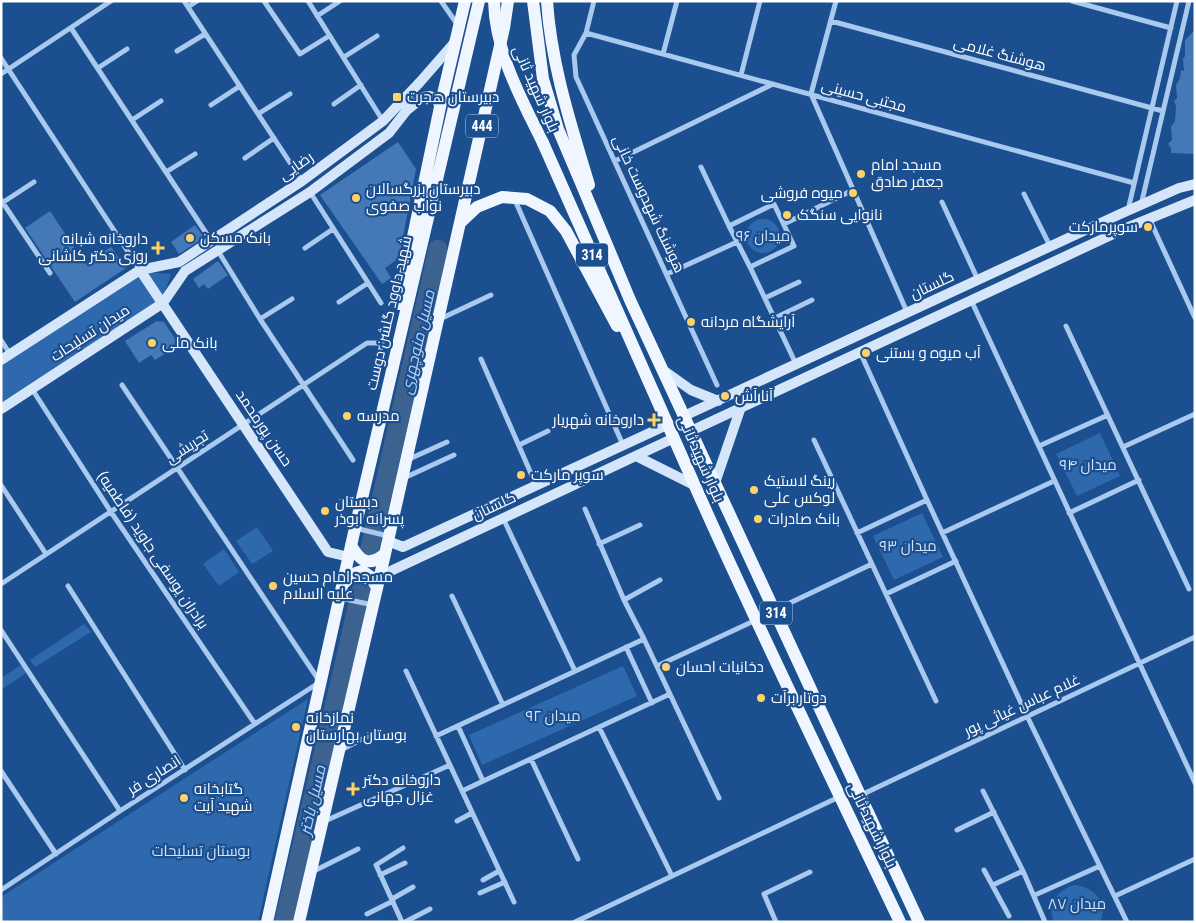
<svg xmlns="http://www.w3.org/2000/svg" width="1196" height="923" font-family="'Roboto Condensed',Cairo,sans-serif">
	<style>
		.park { fill: #2e69ad }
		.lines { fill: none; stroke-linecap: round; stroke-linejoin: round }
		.river { stroke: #3c6290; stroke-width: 19 }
		.building { fill: #4478b7 }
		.street { stroke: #a9c9ee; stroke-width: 5 }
		.secondary { stroke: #d6e6fa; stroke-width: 10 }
		.primary { stroke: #f0f6ff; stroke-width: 12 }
		.primary-bridge { stroke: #f0f6ff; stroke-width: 12 }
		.poi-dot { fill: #ffd166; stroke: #1b4f8f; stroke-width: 2 }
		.labels { text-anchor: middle; stroke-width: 4.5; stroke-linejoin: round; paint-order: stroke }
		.shield { fill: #1b4f8f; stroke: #bbcadd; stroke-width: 1 }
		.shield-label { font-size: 14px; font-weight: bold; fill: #fff }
		.street-label { font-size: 15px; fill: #fff; stroke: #1b4f8f }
		.poi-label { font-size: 15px; fill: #fff; stroke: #1b4f8f; text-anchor: start }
		.park-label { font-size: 15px; fill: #cfe3fa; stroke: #1b4f8f }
		.water-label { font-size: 16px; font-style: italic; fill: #b5d3f5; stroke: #1b4f8f }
	</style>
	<rect width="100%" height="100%" fill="#1b4f8f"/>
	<path class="park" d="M746 236a17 17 0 1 1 34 0a17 17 0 1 1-34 0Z
		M145,272l26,2 -8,24 -162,106v-39z
		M1100,433l20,43 -43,20 -21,-42z
		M922,513l21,44 -49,23 -21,-44z
		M257,527l16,24 -21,13 -16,-23z
		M224,549l15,23 -20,14 -16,-22z
		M84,624l7,8 -56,35 -5,-7z
		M21,665l5,8 -25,17v-12z
		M623,666l14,30 -155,69 -13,-30z
		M308,699l-50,223h-257v-25z
		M1074,885c19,1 35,17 26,37h-46c-7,-18 3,-32 20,-37z"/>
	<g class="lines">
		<path class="river" d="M369,552l69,-303
			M284,922l77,-331"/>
	</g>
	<path class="building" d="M1195,30v124l-24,-1v-5l-3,-4 4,-4 -1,-13 4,-6 1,-15 -2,-5 3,-3 -1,-13 4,-7 1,-8 3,1 -1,-12 2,-3v-16z
		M398,142l18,27 -17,89 -14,10 6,10 -9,6 -62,-89z
		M50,211l35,53 26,-17 15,21 -51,34 -50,-74z
		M195,225l8,11 -1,3 -23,15 -8,-12z
		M218,261l10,14 -20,14 -4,-5 -5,4 -6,-9z
		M157,321l7,1 15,23 -24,15 -4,-5 -12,8 -14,-22z"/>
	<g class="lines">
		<path class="street" d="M184,1l118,180
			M264,1l36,53 29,-18
			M308,1l75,120
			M441,1l16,23
			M594,1l-8,32 -12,22 2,22 141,308
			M836,1l-25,93 96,218
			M1072,1l99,27
			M188,7l9,-6
			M317,16l23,-15
			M831,21l332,90
			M71,28l141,214
			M586,33l548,150
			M177,51l28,-17
			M663,54l14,-53
			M344,57l33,-21
			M1,58l139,212
			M98,68l29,-19
			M1,74l110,-73
			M741,75l19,-74
			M334,104l27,-19
			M211,105l29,-19
			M258,114l32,-20
			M132,120l29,-19
			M245,158l29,-20
			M615,161l158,-77
			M701,167l28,59
			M166,172l29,-18
			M310,192l71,111
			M1024,194l26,52
			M514,198l109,247
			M1,200l49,73
			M942,202l36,78
			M2,203l32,-21
			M774,204l20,42 -44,21 -21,-41z
			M1141,205l48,-204
			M1128,210l49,-209
			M1149,218l46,100
			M784,224l69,-34
			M305,248l28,-19
			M218,251l42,68 93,141
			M750,267l46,97
			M667,274l70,-32
			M765,298l34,-16
			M971,300l224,483
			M339,302l29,-19
			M775,318l37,-18
			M260,319l32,-20
			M440,319l51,-24
			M1066,326l123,263
			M1,340l9,14
			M860,352l67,148 100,216 100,206
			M481,359l55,126
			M32,389l79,123 144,212
			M814,440l122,261
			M519,445l29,-14
			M1039,446l69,-31
			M1123,447l72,-33
			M407,460l40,-18
			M404,478l50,-23
			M1,485l45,69
			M585,509l39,91 20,39 75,159
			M1069,513l70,-33
			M503,518l72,153
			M355,528l33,8
			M857,533l70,-33
			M942,533l112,-52
			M599,544l41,-19
			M1,584l366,-241h15l-2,9
			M68,586l117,184
			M886,594l70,-33
			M452,596l51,109
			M340,598l33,7
			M624,600l36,-20
			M775,610l97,-46
			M1,630l119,181
			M626,647l26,56
			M657,666l99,-46
			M406,671l108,231
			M458,726l25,55
			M599,727l73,149
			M436,736l208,-97
			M341,750l33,-17
			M531,759l47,100
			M1,771l55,83
			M462,791l208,-97
			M983,791l40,80 22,51
			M861,795l334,-158
			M325,821l125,-56
			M457,821l15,-8
			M957,830l37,-18
			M984,870l25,46
			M314,871l44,-22
			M380,875l25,-12
			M483,880l16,-9
			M993,885l30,-14
			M1,890l119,-79 200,-129 -198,-297
			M480,893l25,-11
			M1035,895l65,-29
			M1115,896l80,-37
			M392,899l21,-12
			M367,914l26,-13
			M402,922l-26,-57 27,-17
			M405,922l25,-13
			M575,922l264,-125
			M776,922l-12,-28 46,-22"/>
		<path class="secondary" d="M140,270l188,282 21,5
			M1,360l139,-90 39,-8 123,-81 81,-60 37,-39 35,-40
			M663,370l28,20 27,11
			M1,409l162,-106 22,-32 125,-79 79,-59 18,-23 16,-13 7,-1 6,3 4,8
			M684,416l434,-201 61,-27 16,-4
			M691,431l433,-202 71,-29
			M636,456l58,29
			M715,483l26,-76
			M388,541l15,6 266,-123
			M380,576l294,-138"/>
		<path class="primary" d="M533,1l10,78 15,50 23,54 49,117 289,622
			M547,1c4,63 24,124 42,184
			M543,143c51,114 101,229 152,343 65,147 136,291 205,436
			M460,223l17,-16 25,-10 25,2 23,12 16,20 51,95
			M399,304l41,-197 25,-106
			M351,545c9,17 18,22 34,9
			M343,584l10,-10 9,-3 9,6 6,11
			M267,922l88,-394 124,-527
			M299,922l86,-368 119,-526 4,-27"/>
		<path class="primary-bridge" d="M494,1c1,51 27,97 49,142"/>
	</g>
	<g class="poi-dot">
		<rect x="392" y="92" width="10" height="10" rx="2.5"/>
		<circle cx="861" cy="174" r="5"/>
		<circle cx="853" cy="193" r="5"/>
		<circle cx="356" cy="198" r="5"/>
		<circle cx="787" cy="215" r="5"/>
		<circle cx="1148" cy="227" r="5"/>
		<circle cx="190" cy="238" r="5"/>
		<path d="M155.5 240.5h5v5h5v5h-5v5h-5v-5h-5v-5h5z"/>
		<circle cx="691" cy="322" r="5"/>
		<circle cx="152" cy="343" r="5"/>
		<circle cx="866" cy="353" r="5"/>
		<circle cx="725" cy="396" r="5"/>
		<circle cx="347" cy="416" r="5"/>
		<path d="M651.5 412.5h5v5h5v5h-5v5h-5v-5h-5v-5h5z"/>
		<circle cx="521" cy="475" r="5"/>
		<circle cx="754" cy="490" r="5"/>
		<circle cx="325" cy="511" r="5"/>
		<circle cx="758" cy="519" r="5"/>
		<circle cx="273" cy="586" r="5"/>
		<circle cx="666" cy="667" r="5"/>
		<circle cx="761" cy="698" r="5"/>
		<circle cx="296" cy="727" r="5"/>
		<path d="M350.5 781.5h5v5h5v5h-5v5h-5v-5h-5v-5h5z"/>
		<circle cx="184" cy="798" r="5"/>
	</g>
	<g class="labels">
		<g class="shield">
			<rect x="466" y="114.5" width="32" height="23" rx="4"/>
			<rect x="576" y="243.5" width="32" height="23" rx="4"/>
			<rect x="760" y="601.5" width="32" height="23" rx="4"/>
		</g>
		<g class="shield-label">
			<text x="482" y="131">444</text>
			<text x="592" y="260">314</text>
			<text x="776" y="618">314</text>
		</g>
		<g class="street-label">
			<text transform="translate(1000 54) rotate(15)" y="5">هوشنگ غلامی</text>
			<text transform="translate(536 89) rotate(66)" y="5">بلوار شهید ثانی</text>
			<text transform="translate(864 96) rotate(15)" y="5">مجتبی حسینی</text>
			<text transform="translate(296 166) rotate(-35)" y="5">رضایی</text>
			<text transform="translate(649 204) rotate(65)" y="5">هوشنگ شهدوست خانی</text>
			<text transform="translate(932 285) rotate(-25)" y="5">گلستان</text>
			<text transform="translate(389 313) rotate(-77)" y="5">شهید داوود گلشن دوست</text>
			<text transform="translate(90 333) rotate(-33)" y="5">میدان تسلیحات</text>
			<text transform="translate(264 428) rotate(56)" y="5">حسن پورمحمد</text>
			<text transform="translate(187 447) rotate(-33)" y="5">تجریشی</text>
			<text transform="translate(701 459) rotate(66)" y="5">بلوار شهید ثانی</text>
			<text transform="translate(494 506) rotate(-25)" y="5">گلستان</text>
			<text transform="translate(153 550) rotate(56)" y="5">برادران یوسفی جاوید (فاطمیه)</text>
			<text transform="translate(1022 705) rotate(-25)" y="5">غلام عباس غیاثی ‌پور</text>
			<text transform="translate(154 775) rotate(-32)" y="5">انصاری فر</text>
			<text transform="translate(872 825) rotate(64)" y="5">بلوار شهید ثانی</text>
		</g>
		<g class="poi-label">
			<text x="407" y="102">دبیرستان هجرت</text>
			<text x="871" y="170">مسجد امام<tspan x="871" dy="17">جعفر صادق</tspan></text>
			<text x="366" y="194">دبیرستان بزرگسالان<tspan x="366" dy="17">نواب صفوی</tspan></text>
			<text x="843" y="198" text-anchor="end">میوه فروشی</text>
			<text x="797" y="220">نانوایی سنگک</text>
			<text x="1138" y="232" text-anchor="end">سوپرمارکت</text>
			<text x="200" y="243">بانک مسکن</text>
			<text x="148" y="244" text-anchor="end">داروخانه شبانه<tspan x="148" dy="17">روزی دکتر کاشانی</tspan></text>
			<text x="701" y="327">آرایشگاه مردانه</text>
			<text x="162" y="348">بانک ملی</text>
			<text x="876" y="358">آب میوه و بستنی</text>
			<text x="735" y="401">آنا آش</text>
			<text x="357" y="421">مدرسه</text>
			<text x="644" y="425" text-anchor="end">داروخانه شهریار</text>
			<text x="531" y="480">سوپر مارکت</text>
			<text x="764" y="486">رینگ لاستیک<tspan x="764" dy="17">لوکس علی</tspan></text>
			<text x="335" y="507">دبستان<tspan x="335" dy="17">پسرانه ابوذر</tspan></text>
			<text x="768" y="524">بانک صادرات</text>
			<text x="283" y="582">مسجد امام حسین<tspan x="283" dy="17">علیه السلام</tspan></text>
			<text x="676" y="672">دخانیات احسان</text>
			<text x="771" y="703">دوتار برآت</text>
			<text x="306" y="723">نمازخانه<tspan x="306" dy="17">بوستان بهارستان</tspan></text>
			<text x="363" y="785">داروخانه دکتر<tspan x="363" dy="17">غزال جهانی</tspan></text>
			<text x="194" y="794">گتابخانه<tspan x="194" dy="17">شهید آیت</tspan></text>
		</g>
		<g class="park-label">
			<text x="763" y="241">میدان ۹۶</text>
			<text x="1088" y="470">میدان ۹۴</text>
			<text x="908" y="551">میدان ۹۳</text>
			<text x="553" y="721">میدان ۹۲</text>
			<text x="201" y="856">بوستان تسلیحات</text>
			<text x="1077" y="909">میدان ۸۷</text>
		</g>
		<g class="water-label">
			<text transform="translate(417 342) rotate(-77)" y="6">مسیل منوچهری</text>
			<text transform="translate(312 800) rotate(-77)" y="6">مسیل باختر</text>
		</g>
	</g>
	<rect width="1196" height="923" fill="none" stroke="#ffffff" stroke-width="5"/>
</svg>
